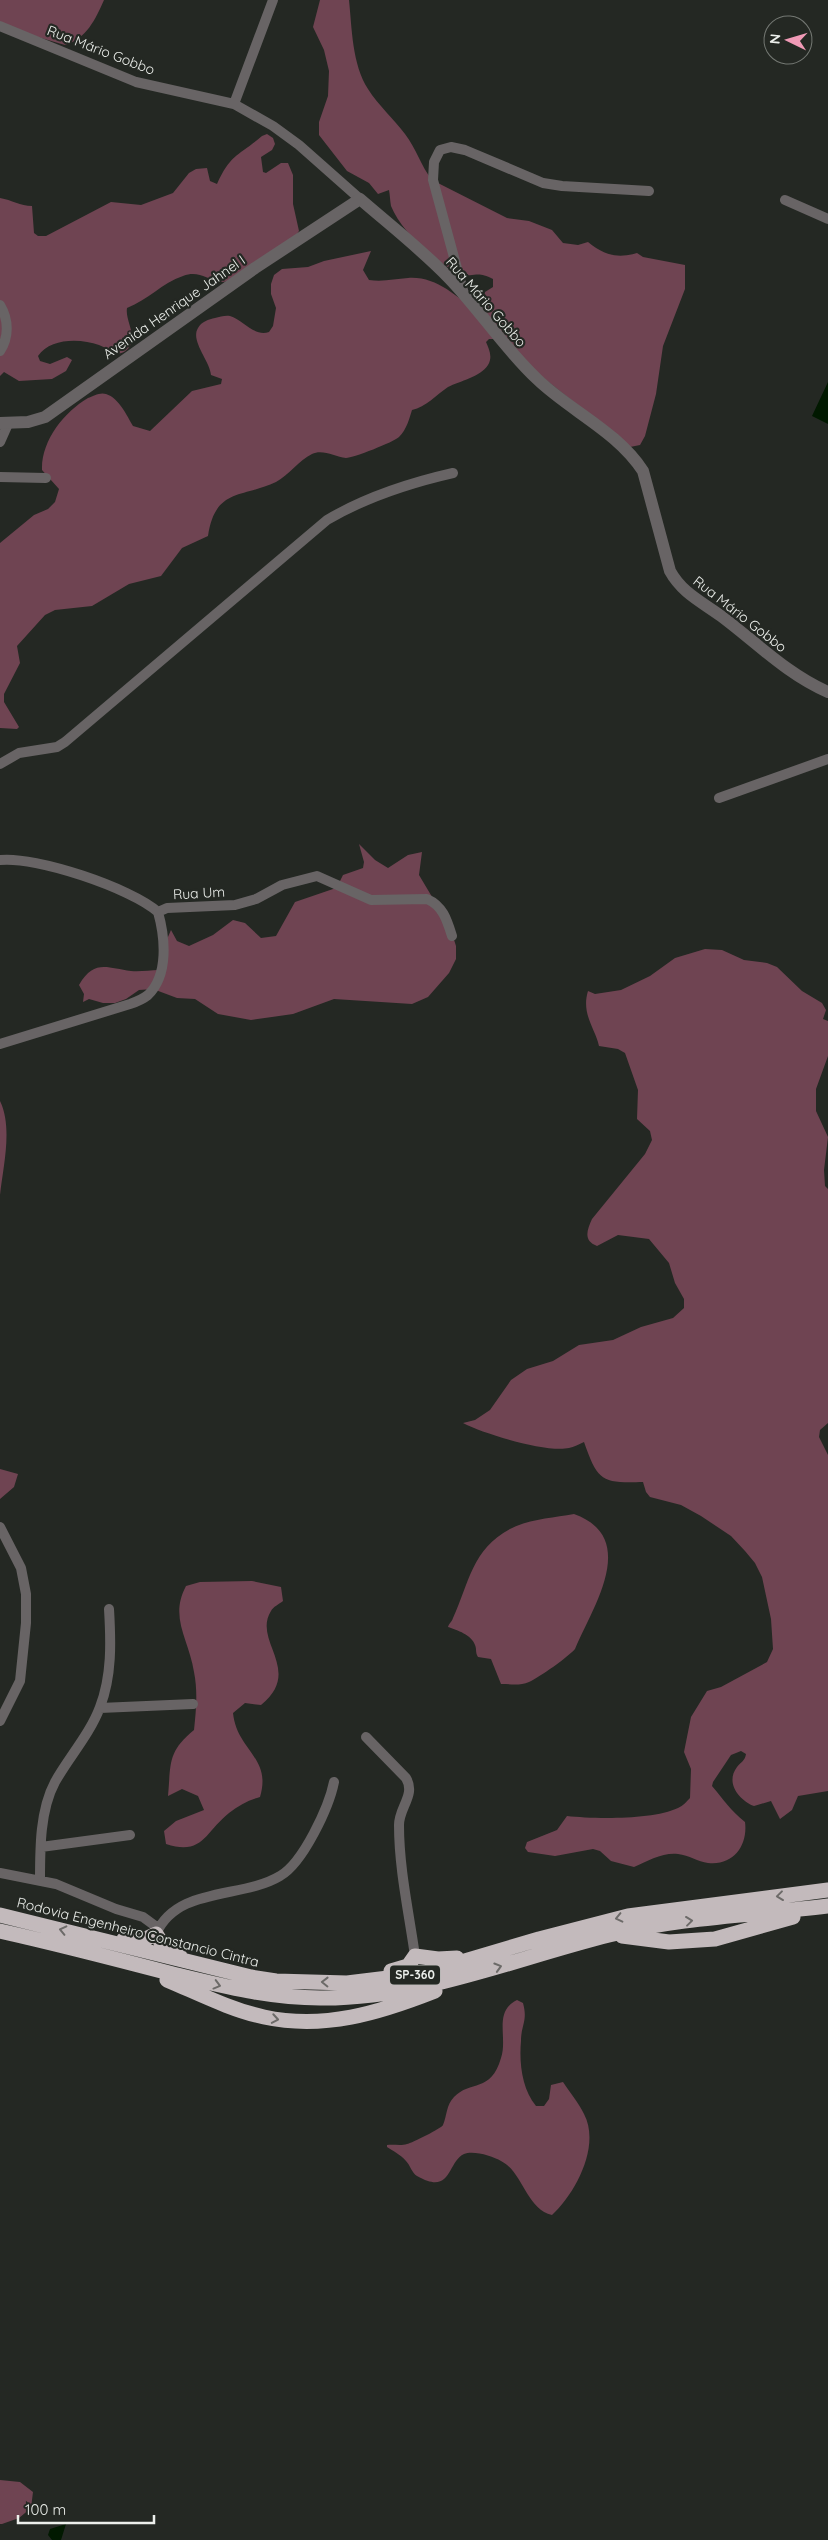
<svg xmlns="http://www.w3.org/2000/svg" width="828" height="2540" font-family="Quicksand,sans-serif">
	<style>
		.forest { fill: #6f4452 }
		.water { fill: #011900 }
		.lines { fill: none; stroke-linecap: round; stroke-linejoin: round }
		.minor { stroke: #686465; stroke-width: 10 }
		.tertiary { stroke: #686465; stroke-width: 12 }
		.motorway { stroke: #c3babc; stroke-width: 15 }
		.oneway { stroke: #6c6a68 }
		.labels { text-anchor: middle; stroke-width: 4.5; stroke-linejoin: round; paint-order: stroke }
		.shield { fill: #242823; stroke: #b0b3af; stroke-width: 1 }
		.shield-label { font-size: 12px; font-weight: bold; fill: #ecefeb }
		.street-label { font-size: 14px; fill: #ecefeb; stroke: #242823 }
	</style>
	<rect width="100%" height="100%" fill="#242823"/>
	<path class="forest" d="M0,0h104c-9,20 -17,38 -39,45l-65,-19z
		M320,0h29c3,29 3,64 19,89 10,16 26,30 37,45 11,14 16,32 27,46l75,38 22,3 23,9 11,13 15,2 10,-3c16,13 29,17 49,11l6,4 42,8v24l-22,57 -7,48 -11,42 -5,9 -10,2 -135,-108h-6l-3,3c3,7 7,15 2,23 -8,12 -28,16 -40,22 -12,8 -22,20 -36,23 -3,9 -5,19 -13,27 -5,5 -46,21 -53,21 -11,-1 -23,-9 -34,-4 -13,6 -23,21 -36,28 -34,16 -61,6 -68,54l-26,12 -21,28 -32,8 -37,22 -37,4 -10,5 -28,31 3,17 -16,31v8l15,25 -2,2 -17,-1v-185l34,-28 14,-6 7,-7 4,-13 -17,-19c-1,-29 22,-58 46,-72 5,-2 12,-6 18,-4 13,4 21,22 27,32l17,5 42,-40 29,-7 1,-5 -11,-4c-1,-14 -21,-34 -13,-47 3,-6 11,-9 17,-10 5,-1 10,-3 15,-2 13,4 24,21 39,16l4,-6 3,-18 -5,-14v-10l3,-9 8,-6 26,-2 16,-6 47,-10 -8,19 6,10c14,2 26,-1 39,-2 28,-2 48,18 69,34h4l4,-20 8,-5v-8c-17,-9 -18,-1 -30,-5 -26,-8 -62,-43 -72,-68 -1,-5 -1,-11 -2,-16l-11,4 -9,-11 -22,-12 -28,-36v-13l9,-26 1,-25 -5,-21 -11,-23z
		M267,134l6,4 2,6 -3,6 -11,7 2,15 3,1 15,-10h7l5,12v29l6,27c-3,4 -6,9 -9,12 -12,11 -55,41 -70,39 -13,-3 -22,-12 -37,-6 -21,7 -35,24 -56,32 -2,12 10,27 3,38 -2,4 -9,9 -13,7 -6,-1 -12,-6 -18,-8 -19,-7 -49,-7 -61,11l2,5 10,3 17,-7 5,3 -6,11 -14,8 -33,2 -15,-9 -4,4v-178c12,2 20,8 32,8l2,27 4,3h8l65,-34 30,3 32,-12 16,-20 7,-4 11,-1 3,13 7,3c14,-31 22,-28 45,-48z
		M359,844l16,16 13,8 20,-13 14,-3 -3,23 31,52 6,19v13l-7,14 -21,24 -16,7 -78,-5 -41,15 -42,6 -33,-6 -23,-15 -18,-1 -24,-9 -14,1 -13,9 -11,4h-12l-14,-4 -6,3 1,-8 -5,-9c15,-26 28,-17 52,-14 9,1 19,-1 28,-1l2,-17 10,-23 6,11 12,5 24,-11 20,-15 12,3 16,15 15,-2 19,-34 38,-13 5,-4 5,-10 20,-7 1,-6z
		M705,949l17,1 22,10 23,3 10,4 25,24 20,12 4,7 -3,9 5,2v35l-12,33v22l12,26 -4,33 1,16 3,3v234l-8,7 -1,7 9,18v336l-30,5 -6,14 -12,9 -9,-18 -17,5c-15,-6 -29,-23 -17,-39 4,-5 8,-6 9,-13l-5,-3 -10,4 -18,27 -1,4c11,13 19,25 33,36 3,23 -11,44 -37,41 -10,-1 -19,-8 -30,-9 -14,-2 -31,7 -44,13l-23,-6 -11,-10 -7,-2 -38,7 -27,-4 -3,-4 2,-6 30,-12 10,-14c27,3 86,4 111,-8 5,-2 9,-7 12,-10l1,-29 -7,-17 7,-35 16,-26 14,-4 46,-25 6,-13 -2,-30 -9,-42 -7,-14 -10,-12 -14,-15 -30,-20 -20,-11 -31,-8 -4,-5 -3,-10c-41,1 -45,0 -59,-40 -5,2 -10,5 -15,6 -22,5 -85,-14 -106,-25l12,-3 15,-10 21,-30 16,-11 26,-8 26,-16 34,-5 28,-13 32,-9 11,-10v-9l-9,-16 -6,-20 -20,-24 -31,-4 -21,11c-14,-5 -10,-16 -5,-27l53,-65 7,-14 -2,-9 -13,-12 1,-29 -13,-37 -7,-4 -19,-3c-4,-18 -18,-32 -11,-55l7,3 26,-4 29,-14 25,-18z
		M0,1101c13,27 3,66 0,94z
		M0,1469l18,5 -4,13 -14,12z
		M574,1514c66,24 19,92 1,135 -7,8 -35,28 -46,33 -9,4 -19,2 -28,2l-10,-25 -13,-2c-3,-5 -1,-7 -3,-12 -3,-10 -18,-15 -27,-18 1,-4 4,-5 5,-9 16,-35 19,-69 57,-89 19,-10 43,-11 64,-15z
		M252,1581l29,6 2,14c-4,3 -10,6 -12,10 -19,30 33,59 -10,94l-16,-2 -12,10c4,38 39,44 27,84 -11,3 -21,8 -31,16 -24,19 -26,43 -63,31l-2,-13 12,-10 28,-11 -6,-14 -16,-7 -14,7c3,-32 -1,-44 26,-66 2,-19 4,-38 0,-58 -5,-33 -25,-54 -8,-86l14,-4z
		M517,2000l6,3c5,18 -2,22 -2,38 -2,22 1,48 15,65h8l5,-7 2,-14 12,-3c7,11 16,21 21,32 17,32 -9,80 -32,101 -26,-6 -29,-43 -51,-54 -8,-5 -28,-11 -37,-7 -17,8 -12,42 -47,22 -5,-3 -7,-11 -11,-15 -5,-6 -13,-10 -19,-14v-2c6,-1 14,1 20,-1 5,-1 35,-16 36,-19 4,-9 3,-20 11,-28 16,-17 37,-4 47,-39 7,-21 -8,-46 16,-58z
		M0,2480l20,2 13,10 -2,16 -12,10 -17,6h-2z"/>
	<path class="water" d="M828,382v42l-16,-8z
		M66,2524l-5,16h-9l-4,-5 2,-6z"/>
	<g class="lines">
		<path class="minor" d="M0,26l136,56 98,22 39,22 26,19 61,54
			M234,104l39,-104
			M785,200l43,19
			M464,294l-31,-114 1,-18 6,-12 11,-3 14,3 78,33 19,3 87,5
			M0,305c9,15 9,32 0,46
			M0,442l8,-18
			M0,477l46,1
			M0,764l19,-11 38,-6 8,-5 262,-222c39,-23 82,-37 126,-47
			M719,798l109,-39
			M0,860c36,-4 131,28 158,52
			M0,1044l130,-40c6,-2 13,-5 18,-9 21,-20 17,-58 10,-83l9,-4 68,-3 21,-6 26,-14 35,-9 54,24 56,-1c16,7 20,21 25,37
			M0,1527l21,41 5,26v29l-6,58 -20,40
			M100,1708l93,-4
			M366,1737l40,41c10,17 -7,29 -7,47 0,44 10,88 16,131
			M41,1847l89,-12
			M0,1873l56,11 60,25 27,8 15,11
			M40,1880c0,-32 0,-70 15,-98 14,-25 35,-48 45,-75 12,-31 11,-65 9,-98
			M156,1934c21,-48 86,-35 124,-58 23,-13 49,-69 54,-94"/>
		<path class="tertiary" d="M0,423l28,-1 17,-5 210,-149 105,-69c30,26 62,51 89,79 31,32 55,70 88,101 33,32 80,52 106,92l27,100c12,22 32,31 51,45 36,27 66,58 107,76"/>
		<path class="motorway" d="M0,1915l251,62 25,4 71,2 74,-9 118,-35 89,-23 200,-26
			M0,1931c58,13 116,28 173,43 49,12 96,24 147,24 100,1 193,-39 289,-63 71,-18 146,-20 219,-29
			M622,1936l47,6 46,-3 78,-22
			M124,1939l17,2 15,-7 8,13 16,9
			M391,1971l17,-5 7,-10 23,3 19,-1
			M167,1980c31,13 64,30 97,37 60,13 115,-4 171,-26"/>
	</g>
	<defs><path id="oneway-chevron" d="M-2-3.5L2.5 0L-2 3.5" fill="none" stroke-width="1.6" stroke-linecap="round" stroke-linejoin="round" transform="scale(1.25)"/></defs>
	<g class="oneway">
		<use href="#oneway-chevron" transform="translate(780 1896) rotate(173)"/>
		<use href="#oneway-chevron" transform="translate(619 1918) rotate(167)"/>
		<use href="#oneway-chevron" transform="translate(689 1921) rotate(-7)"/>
		<use href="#oneway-chevron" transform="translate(63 1930) rotate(-167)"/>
		<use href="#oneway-chevron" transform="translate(498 1967) rotate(-17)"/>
		<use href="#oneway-chevron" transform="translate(325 1982) rotate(-179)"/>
		<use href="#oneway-chevron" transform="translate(217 1985) rotate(15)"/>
		<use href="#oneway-chevron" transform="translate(275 2019) rotate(10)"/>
	</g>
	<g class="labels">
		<rect class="shield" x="390" y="1965.5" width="50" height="19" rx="4"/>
		<g class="shield-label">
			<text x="415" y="1979">SP-360</text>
		</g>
		<g class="street-label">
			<text transform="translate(101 50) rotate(21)" y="5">Rua Mário Gobbo</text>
			<text transform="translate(486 302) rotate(49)" y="5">Rua Mário Gobbo</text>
			<text transform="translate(174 307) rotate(-35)" y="5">Avenida Henrique Jahnel I</text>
			<text transform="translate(740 614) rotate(38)" y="5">Rua Mário Gobbo</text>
			<text transform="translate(199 893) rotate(-3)" y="5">Rua Um</text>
			<text transform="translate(138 1932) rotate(14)" y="5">Rodovia Engenheiro Constancio Cintra</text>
		</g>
	</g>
	<g transform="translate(788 40) rotate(275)"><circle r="24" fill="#242823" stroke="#747873"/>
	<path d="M0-4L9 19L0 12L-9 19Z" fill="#f09ab6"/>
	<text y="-8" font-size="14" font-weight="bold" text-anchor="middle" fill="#ecefeb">N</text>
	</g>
	<path d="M18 2515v8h136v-8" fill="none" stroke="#ecefeb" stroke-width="2.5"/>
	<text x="25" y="2515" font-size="15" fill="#ecefeb" stroke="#242823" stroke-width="4" paint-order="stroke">100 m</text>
</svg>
